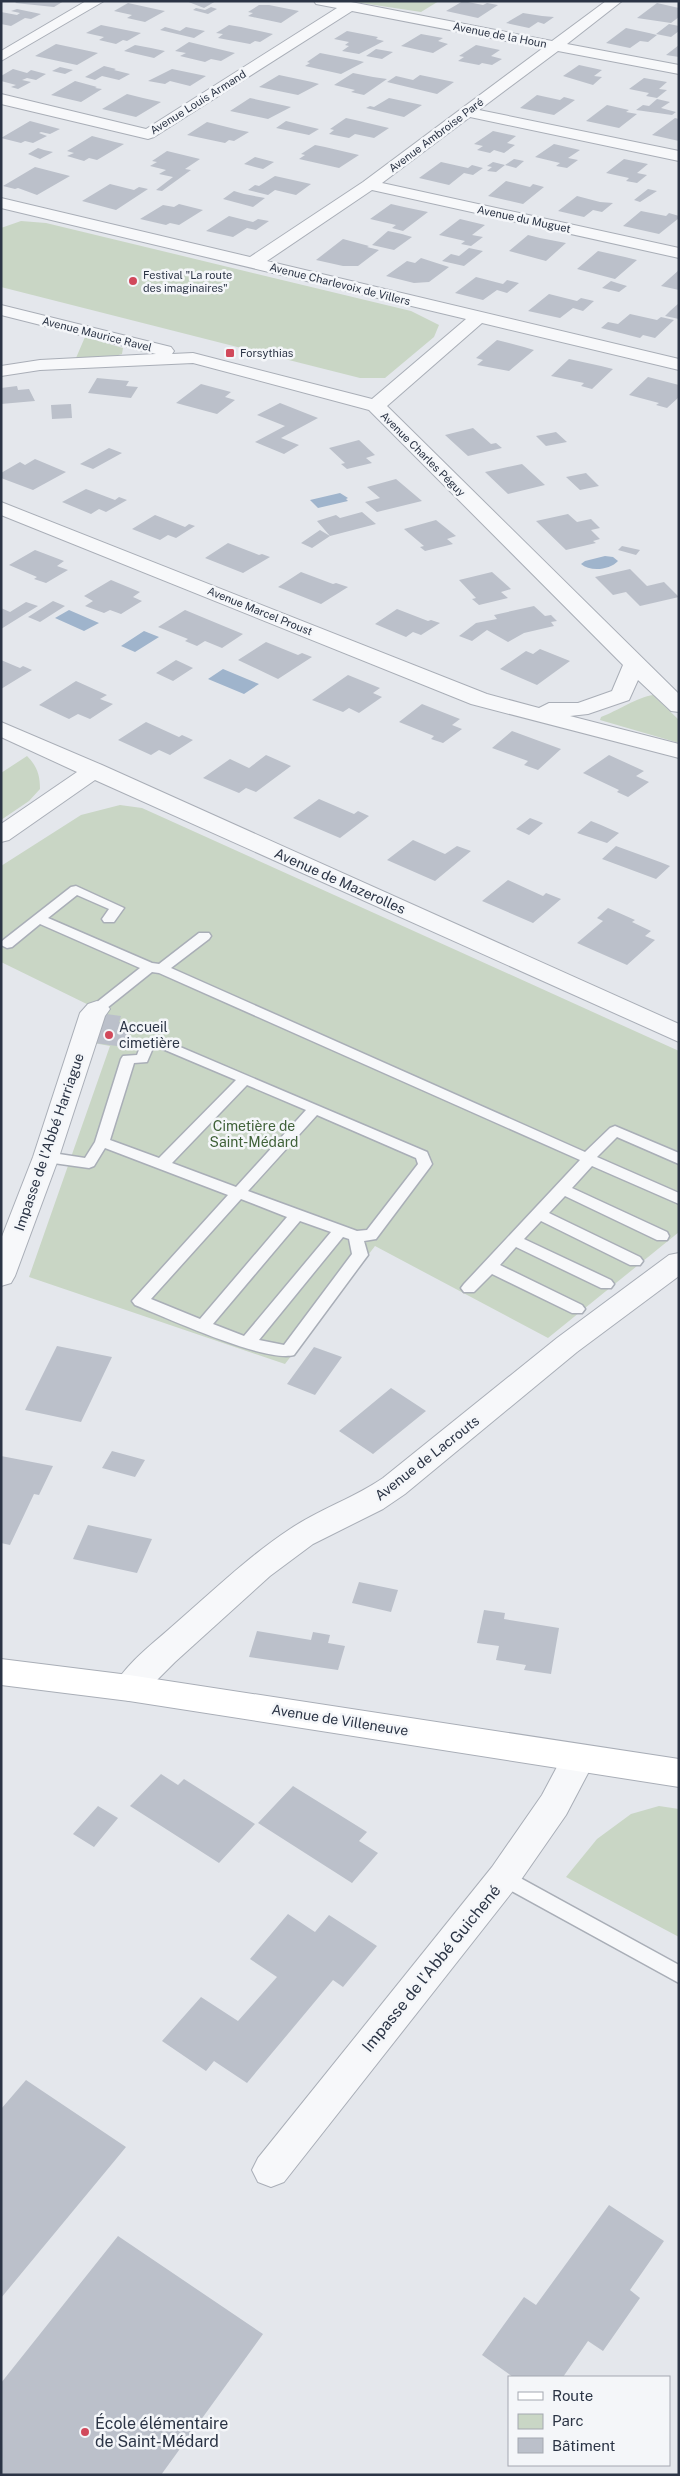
<svg xmlns="http://www.w3.org/2000/svg" width="680" height="2476" font-family="'Public Sans',sans-serif">
	<style>
		.green { fill: #c9d6c5 }
		.water { fill: #9fb4cc }
		.building { fill: #bbc0ca }
		.lines { fill: none; stroke-linecap: round; stroke-linejoin: round }
		.service-casing { stroke: #a9aeb7; stroke-width: 3 }
		.minor-casing { stroke: #a9aeb7; stroke-width: 2 }
		.tertiary-casing { stroke: #a9aeb7; stroke-width: 2 }
		.secondary-casing { stroke: #a9aeb7; stroke-width: 2 }
		.service { fill: #f7f8fa; fill-rule: evenodd }
		.minor { fill: #f7f8fa; fill-rule: evenodd }
		.tertiary { fill: #f7f8fa; fill-rule: evenodd }
		.secondary { fill: #fff; fill-rule: evenodd }
		.poi-dot { fill: #d1495b; stroke: #f4f6f9; stroke-width: 2 }
		.labels { text-anchor: middle; stroke-width: 5; stroke-linejoin: round; paint-order: stroke }
		.far-street-label { font-size: 11px; fill: #2b3445; stroke: #f4f6f9 }
		.far-poi-label { font-size: 11px; fill: #2b3445; stroke: #f4f6f9; text-anchor: start }
		.street-label { font-size: 14px; fill: #2b3445; stroke: #f4f6f9 }
		.poi-label { font-size: 14px; fill: #2b3445; stroke: #f4f6f9; text-anchor: start }
		.park-label { font-size: 14px; fill: #3f6138; stroke: #f4f6f9 }
		.near-street-label { font-size: 16px; fill: #2b3445; stroke: #f4f6f9 }
		.near-poi-label { font-size: 16px; fill: #2b3445; stroke: #f4f6f9; text-anchor: start }
	</style>
	<rect width="100%" height="100%" fill="#e4e7ec"/>
	<path class="green" d="M348,1h91l-18,11z
		M21,221l25,2 365,88 28,14 -5,12 -49,41h-25l-359,-91v-59z
		M85,337l38,11 -1,6 -11,3 -35,1z
		M653,695l26,25v23l-79,-23 1,-3c16,-6 37,-20 52,-22z
		M27,756c10,10 13,19 13,33l-11,12 -28,19v-47z
		M120,805l22,3 537,243v181l-131,106 -173,-92 -90,118 -256,-87 81,-231 -22,-4 9,-33 -96,-47v-96l80,-51z
		M659,1806l20,3v128l-113,-60 31,-38 34,-25z"/>
	<path class="water" d="M340,493l8,5 -2,1 2,2 -30,7 -8,-8z
		M605,556l8,1 5,4c-8,9 -28,11 -37,3l4,-3z
		M69,610l30,13 -15,8 -29,-13z
		M144,631l15,6 -24,15 -14,-6z
		M223,669l36,15 -15,10 -36,-15z"/>
	<path class="building" d="M18,1h46l-10,6 -39,-4z
		M186,1h30l-12,7z
		M463,1l20,4 4,-2 11,2 -20,13 -32,-7z
		M128,3l32,7 5,1 -20,11 -18,-4 5,-3 -18,-4z
		M657,3l22,5v9l-8,6 -34,-5z
		M259,5h10l30,6 -18,12 -33,-7 5,-3 -5,-1z
		M211,7l6,2 -9,5 -15,-4 3,-2 9,2z
		M17,9l24,5 -10,5 -6,-1 -14,8 -10,-2v-12l16,3 3,-2 -9,-2z
		M523,13l19,3 12,1 -10,7 -6,-2 -9,6 -23,-5z
		M669,24l10,2v5l-8,6 -15,-3z
		M101,25l40,8 -14,8 -4,-1 -7,4 -17,-4 5,-3 -18,-4z
		M229,25l12,2 32,7 -13,8 -5,-1 -5,3 -32,-6 5,-4 -7,-1z
		M165,27l15,4 6,-4 19,4 -11,7 -34,-8z
		M626,28l23,5 8,2 -9,7 -8,-1 -10,7 -24,-5z
		M347,31l31,6 -2,2 8,2 -25,13 -17,-3 7,-5 -4,-1 4,-3 -15,-3z
		M421,34l22,4 -5,3 10,3 -15,9 -32,-7z
		M189,42l46,11 -14,8 -10,-2 -6,3 -25,-6 6,-3 -11,-2z
		M56,44l33,7 9,2 -21,12 -42,-9z
		M135,45l16,3 14,3 -11,7 -30,-7z
		M476,45l24,5 -9,6 11,3 -10,6 -10,-2 -3,2 -21,-4 6,-4 -5,-1z
		M679,45v12l-13,-2z
		M376,49l17,3 -11,7 -16,-3z
		M320,53l36,7 8,2 -23,12 -36,-8 5,-3 -3,-1z
		M579,65l23,5 -8,6 8,1 -9,8 -30,-9z
		M104,66l12,3 -2,1 16,4 -11,6 -17,-4 -7,4 -10,-3z
		M60,67l13,3 -8,4 -13,-3z
		M13,69l14,4 4,-3 15,4 -10,6 -9,-2 -5,2 9,2 -13,7 -7,-2 5,-2 -15,-4v-5z
		M172,69l34,7 -16,10 -20,-5 -5,3 -17,-3z
		M353,73l20,4 14,2 -23,16 -13,-3 4,-2 -21,-5z
		M279,75l33,7 7,2 -21,11 -39,-8z
		M420,75l34,7 -17,12 -50,-12 9,-6 17,4z
		M644,78l23,4 -8,7 8,1 -10,8 -11,-2 3,-3 -20,-4z
		M75,81l22,6 -2,1 7,1 -21,13 -30,-7z
		M127,94l16,4 18,4 -25,15 -34,-8z
		M537,95l23,5 4,-3 11,3 -21,15 -34,-7z
		M250,98l32,7 9,2 -23,12 -38,-8z
		M389,98l33,7 -18,12 -38,-9 4,-2 4,1z
		M657,99l13,3 -9,6 15,4 -4,3 -36,-5 7,-5 6,1z
		M607,105l22,5 -3,2 11,2 -18,14 -33,-7z
		M346,118l9,2 34,8 -15,10 -19,-4 -6,4 -20,-4 5,-4 -4,-1z
		M675,118l4,1v22l-27,-6z
		M30,121l30,8 -10,5 -9,-2 -2,1 8,3 -14,7 -8,-2 -4,2 -20,-5z
		M286,121l16,4 17,4 -10,6 -33,-7z
		M207,122l32,8 10,2 -15,9 -5,-1 -4,3 -38,-8z
		M493,131l23,5 -9,7 8,2 -11,8 -10,-3 -4,3 -13,-3 6,-4 -9,-2z
		M92,136l23,6 9,2 -27,16 -8,-2 -5,3 -17,-5 7,-3 -7,-2z
		M554,144l26,6 -12,8 10,2 -11,8 -11,-2 4,-3 -25,-6z
		M315,145l10,2 34,8 -20,13 -40,-9 6,-4 -4,-1z
		M38,148l6,2 9,2 -13,7 -12,-5z
		M167,151l33,8 -15,10 6,1 -29,21 -6,-1 17,-13 -14,-3 7,-4 -16,-4 7,-4 -5,-1z
		M255,157l19,5 -11,7 -19,-5z
		M514,159l10,2 -8,7 -11,-3z
		M624,159l24,5 -11,9 10,2 -10,8 -11,-2 3,-3 -23,-5z
		M441,162l27,6 4,-3 11,3 -10,7 -9,-2 -15,12 -30,-7z
		M493,162l12,3 -9,7 -9,-1 5,-4 -5,-1z
		M35,167l35,9 -33,19 -19,-7 -3,1 -12,-3z
		M275,176l36,8 -15,11 -21,-5 -7,5 -20,-5 7,-5 4,1z
		M506,181l24,6 3,-3 11,3 -21,17 -35,-8z
		M110,184l24,6 5,-3 9,2 -32,21 -34,-9z
		M648,189l9,2 -17,11 -6,-2z
		M234,191l10,3 21,4 -12,9 -30,-8z
		M577,196l23,6 13,1 -11,9 -9,-2 -9,7 -26,-6z
		M179,204l24,6 -24,15 -9,-2 -4,2 -26,-6 23,-14 11,2z
		M391,204l13,3 24,5 -25,19 -11,-3 4,-3 -26,-6z
		M641,211l25,5 3,-3 10,3v2l-20,16 -36,-8z
		M229,216l24,6 5,-3 11,2 -13,9 -9,-2 -14,9 -27,-6z
		M460,219l25,6 -13,10 11,2 -12,9 -10,-2 4,-3 -26,-6z
		M388,231l14,3 10,3 -18,13 -22,-5z
		M528,235l12,3 26,5 -20,18 -37,-10z
		M343,239l26,7 -2,1 12,3 -21,16h-15l-27,-6z
		M469,248l14,3 -19,15 -22,-5 9,-7 8,2z
		M598,251l27,6 12,3 -22,19 -38,-10z
		M421,258l28,9 -20,15 -15,1 -28,-7 21,-15 8,2z
		M679,270v20l-18,-4z
		M476,277l27,7 4,-4 12,3 -12,10 -10,-3 -14,10 -28,-7z
		M611,281l6,2 10,3 -8,6 -17,-4z
		M549,294l28,7 4,-3 13,3 -11,10 -10,-3 -13,10 -32,-7z
		M679,303v16l-14,-3 5,-5z
		M630,314l27,6 4,-3 13,3 -19,18 -12,-3 -3,3 -39,-10 7,-6 10,2z
		M497,340l27,7 10,3 -25,21 -32,-6 6,-5 -7,-2z
		M569,359l32,7 12,3 -21,20 -11,-3 3,-3 -33,-7z
		M648,377l31,8v12l-12,11 -11,-3 3,-2 -30,-8z
		M97,378l32,3 -3,5 12,1 -7,11 -43,-5z
		M201,384l30,8 -6,5 10,3 -18,14 -41,-11z
		M17,386l1,4 11,-1 6,12 -34,3v-16z
		M280,403l38,15 -37,20 18,7 -15,9 -29,-12 30,-16 -28,-11z
		M71,404l1,14 -20,1 -1,-14z
		M473,428l18,16 5,-1 6,5 -34,8 -23,-21z
		M556,432l11,10 -21,4 -10,-10z
		M359,440l16,15 -9,3 6,5 -25,6 -6,-5 4,-1 -16,-15z
		M109,448l13,5 -29,16 -13,-5z
		M35,459l31,13 -33,18 -32,-12v-5l19,-11 5,3z
		M522,464l23,21 -37,9 -23,-22z
		M586,473l13,13 -19,4 -14,-13z
		M396,479l26,22 -45,11 -12,-10 15,-4 -13,-11z
		M86,489l29,11 4,-3 8,3 -21,12 -7,-3 -8,5 -29,-12z
		M362,512l14,12 -46,12 -18,12 -11,-5 19,-13 10,6 -13,-15 19,-6 4,3z
		M568,514l9,8 14,-3 9,9 -9,2 9,9 -7,2 3,2 -30,7 -30,-29z
		M155,515l30,12 4,-3 6,2 -19,12 -8,-3 -8,5 -28,-11z
		M436,520l20,16 -9,3 6,5 -28,7 -5,-4 4,-1 -20,-17z
		M228,543l31,12 3,-1 8,3 -27,16 -38,-15z
		M622,546l18,4 -4,5 -18,-5z
		M35,550l29,11 -7,5 11,4 -22,13 -12,-4 3,-2 -28,-12z
		M630,569l17,17 17,-4 15,15 -39,9 -14,-14 -13,3 -18,-18z
		M301,572l32,12 3,-1 12,4 -27,17 -43,-17z
		M492,572l19,17 -10,3 7,6 -29,7 -7,-6 4,-1 -17,-18z
		M111,580l29,12 -7,5 9,4 -21,13 -11,-4 -6,3 -19,-7 8,-5 -9,-5z
		M53,601l12,5 -25,16 -12,-5z
		M26,602l12,4 -37,23v-21l9,4z
		M534,606l11,10 6,-1 6,6 -6,1 3,4 -30,7 -16,9 -21,-12 -15,11 -13,-5 17,-13 21,-4 -3,-4z
		M397,609l31,12 3,-1 9,3 -19,12 -8,-3 -7,5 -31,-13z
		M185,610l41,17 17,7 -21,14 -17,-7 -8,5 -12,-5 3,-2 -30,-12z
		M266,642l32,13 4,-2 10,4 -34,22 -40,-19z
		M540,649l30,12 -33,24 -37,-16 26,-18 7,3z
		M1,660l19,8 3,-2 9,4 -31,19z
		M176,660l17,8 -20,13 -17,-8z
		M348,675l32,13 -7,5 9,4 -23,16 -10,-5 -6,4 -31,-12z
		M76,681l31,14 -7,4 13,5 -23,15 -12,-5 -9,5 -30,-14z
		M422,704l38,15 -8,6 10,4 -19,14 -12,-4 3,-3 -35,-14z
		M146,722l33,15 3,-2 11,5 -23,15 -11,-5 -8,5 -33,-15z
		M512,731l49,18 -23,21 -14,-5 4,-4 -36,-13z
		M266,755l25,11 -35,26 -10,-4 -7,5 -36,-15 27,-19 19,9z
		M609,755l35,16 -8,5 13,6 -21,15 -11,-5 2,-2 -36,-17z
		M319,799l35,15 4,-3 11,5 -29,22 -47,-20z
		M530,818l13,5 -14,12 -13,-6z
		M591,821l10,4 18,8 -12,10 -30,-10z
		M413,840l32,14 12,-8 14,5 -36,30 -48,-21z
		M616,846l44,16 10,4 -14,13 -54,-20z
		M508,880l35,16 3,-3 15,6 -28,24 -51,-22z
		M608,908l27,12 -3,2 19,9 -6,5 10,4 -28,25 -50,-22 26,-22 -6,-3z
		M99,1013l22,3 -2,6 11,5 -6,20 -36,-5z
		M57,1346l55,11 -31,65 -56,-12z
		M314,1347l28,10 -27,38 -28,-11z
		M391,1388l35,23 -53,43 -34,-23z
		M112,1451l33,9 -10,17 -33,-9z
		M1,1456l52,10 -14,29 -5,-1 -24,51 -9,-2z
		M88,1525l64,14 -15,34 -64,-14z
		M359,1582l39,8 -7,22 -39,-9z
		M484,1610l21,3 -1,6 55,9 -8,46 -27,-4 2,-5 -30,-5 3,-14 -22,-3z
		M257,1631l54,9 2,-8 17,3 -2,8 17,3 -7,24 -89,-13z
		M161,1774l17,11 6,-6 71,45 -36,39 -89,-57z
		M293,1786l74,46 -8,9 19,12 -26,30 -94,-60z
		M98,1806l20,12 -24,29 -21,-13z
		M288,1914l27,18 14,-17 48,31 -34,41 -10,-7 -86,103 -33,-22 -8,10 -44,-30 39,-44 37,24 39,-44 -27,-18z
		M26,2080l100,67 -125,151v-189z
		M609,2205l55,36 -34,49 10,8 -37,53 -15,-10 -25,36h-50l-31,-22 42,-58 12,8z
		M118,2236l145,98 -102,141h-160v-92z"/>
	<g class="lines">
		<g class="service-casing">
			<path id="service" d="M76,886l48,22 -10,14h-10l-2,-3 7,-10 -32,-14 -29,23 104,45 7,1 40,-31h10l2,3 -2,3 -38,29 414,184 25,-24 5,-2 64,27v11l-62,-27 -20,20 82,36v11l-87,-38 -20,22 95,44 2,4 -2,4h-10l-92,-44 -16,17 91,44 3,4 -3,4h-10l-89,-44 -17,18 87,41 3,4 -3,4h-10l-85,-41 -16,18 82,40 3,4 -3,4h-10l-80,-39 -18,18h-10l-3,-4 3,-4 116,-124 -421,-187 -7,-1 -50,40h-10l-2,-3 2,-3 48,-38 -100,-44 -28,23 -5,1 -6,-3 1,-4 69,-54z
				M159,1038l268,114 5,12 -2,3 -54,72 -12,2 4,14 -3,4 -71,96c-29,8 -129,-38 -159,-50l-3,-4 96,-106 -123,-47 -11,18 -5,2 -43,-6 -7,-5 7,-5 39,6 10,-16 26,-83 2,-3 14,-1 5,-13zM158,1047l78,33 -77,78 -49,-18 24,-77 13,-1 6,-14zM247,1085l59,25 -70,77 -64,-24zM317,1115l99,43 2,6 -51,66 -10,1 -109,-40zM241,1199l46,18 -87,102 -49,-20zM300,1221l31,11 -87,104 -31,-12zM343,1237l6,2 3,15 -68,91 -25,-5z
				M504,1869l175,96v18l-182,-100 -2,-6 2,-6z"/>
		</g>
		<g class="minor-casing">
			<path id="minor" d="M86,1h18l-103,60v-10z
				M314,1l37,1 201,39 54,-40h16l-55,43 112,21v9l-121,-23 -79,59 200,41v10l-209,-44 -88,66 297,65v10l-307,-68 -105,71 412,98v11l-197,-47 -95,83 292,288v18l-8,-1 -33,-31 -9,20 -41,14 -18,2 109,28v14l-208,-54 -470,-189v-13l486,192 52,14 10,-5h29l34,-12 11,-26 -254,-255 -176,-47 -153,7 -39,6v-10l39,-6 116,-6 -155,-39v-10l170,42 3,4 -2,3 21,-1 179,46 94,-80 -465,-111v-10l249,59 113,-75 180,-134 -191,-37 -198,126 -6,2 -147,-35v-10l145,35 191,-121 -21,-4z
				M1,722l101,43 577,259v18l-584,-262 -86,60 -8,2v-18l76,-52 -76,-35z
				M97,1001l9,3 4,5 -5,7 -46,141 -44,119 -4,7 -10,3v-47l32,-82 47,-144 8,-9z
				M579,1744l12,4 5,10 -30,57 -50,72 -232,295 -13,5 -13,-5 -6,-12 6,-12 234,-291 50,-72 25,-47z"/>
		</g>
		<g class="tertiary-casing">
			<path id="tertiary" d="M679,1253v23l-102,76 -172,142 -22,15 -70,35 -43,32 -95,86 -35,35 -11,4 -11,-4 -5,-9c13,-25 42,-46 63,-65 37,-32 73,-67 114,-94 30,-20 64,-31 93,-51l174,-140 112,-83z"/>
		</g>
		<g class="secondary-casing">
			<path id="secondary" d="M1,1659l128,16 550,84v28l-550,-86 -128,-16z"/>
		</g>
		<use href="#service" class="service"/>
		<use href="#minor" class="minor"/>
		<use href="#tertiary" class="tertiary"/>
		<use href="#secondary" class="secondary"/>
	</g>
	<g class="poi-dot">
		<circle cx="133" cy="281" r="5"/>
		<rect x="225" y="348" width="10" height="10" rx="2.5"/>
		<circle cx="109" cy="1035" r="5"/>
		<circle cx="85" cy="2432" r="5"/>
	</g>
	<g class="labels">
		<g class="far-street-label">
			<text transform="translate(500 35) rotate(11)" y="4">Avenue de la Houn</text>
			<text transform="translate(198 102) rotate(-32)" y="4">Avenue Louis Armand</text>
			<text transform="translate(436 135) rotate(-37)" y="4">Avenue Ambroise Paré</text>
			<text transform="translate(524 219) rotate(12)" y="4">Avenue du Muguet</text>
			<text transform="translate(340 284) rotate(14)" y="4">Avenue Charlevoix de Villers</text>
			<text transform="translate(97 334) rotate(14)" y="4">Avenue Maurice Ravel</text>
			<text transform="translate(423 454) rotate(45)" y="4">Avenue Charles Péguy</text>
			<text transform="translate(260 611) rotate(22)" y="4">Avenue Marcel Proust</text>
		</g>
		<g class="far-poi-label">
			<text x="143" y="279">Festival "La route<tspan x="143" dy="13">des imaginaires"</tspan></text>
			<text x="240" y="357">Forsythias</text>
		</g>
		<g class="street-label">
			<text transform="translate(340 881) rotate(24)" y="5">Avenue de Mazerolles</text>
			<text transform="translate(49 1142) rotate(-71)" y="5">Impasse de l'Abbé Harriague</text>
			<text transform="translate(427 1458) rotate(-38)" y="5">Avenue de Lacrouts</text>
			<text transform="translate(340 1720) rotate(9)" y="5">Avenue de Villeneuve</text>
		</g>
		<g class="poi-label">
			<text x="119" y="1032">Accueil<tspan x="119" dy="16">cimetière</tspan></text>
		</g>
		<g class="park-label">
			<text x="254" y="1131">Cimetière de<tspan x="254" dy="16">Saint-Médard</tspan></text>
		</g>
		<g class="near-street-label">
			<text transform="translate(431 1968) rotate(-51)" y="6">Impasse de l'Abbé Guichené</text>
		</g>
		<g class="near-poi-label">
			<text x="95" y="2429">École élémentaire<tspan x="95" dy="18">de Saint-Médard</tspan></text>
		</g>
	</g>
	<rect width="680" height="2476" fill="none" stroke="#2b3445" stroke-width="5"/>
	<rect x="508" y="2376" width="162" height="90" fill="#f4f6f9" stroke="#a4a8b1"/>
	<rect x="518" y="2392" width="25" height="8" fill="#ffffff" stroke="#a4a8b1"/>
	<text x="552" y="2401" font-size="15" fill="#2b3445">Route</text>
	<rect x="518" y="2414" width="25" height="15" fill="#c9d6c5" stroke="#a4a8b1"/>
	<text x="552" y="2426" font-size="15" fill="#2b3445">Parc</text>
	<rect x="518" y="2438" width="25" height="15" fill="#bbc0ca" stroke="#a4a8b1"/>
	<text x="552" y="2451" font-size="15" fill="#2b3445">Bâtiment</text>
</svg>
